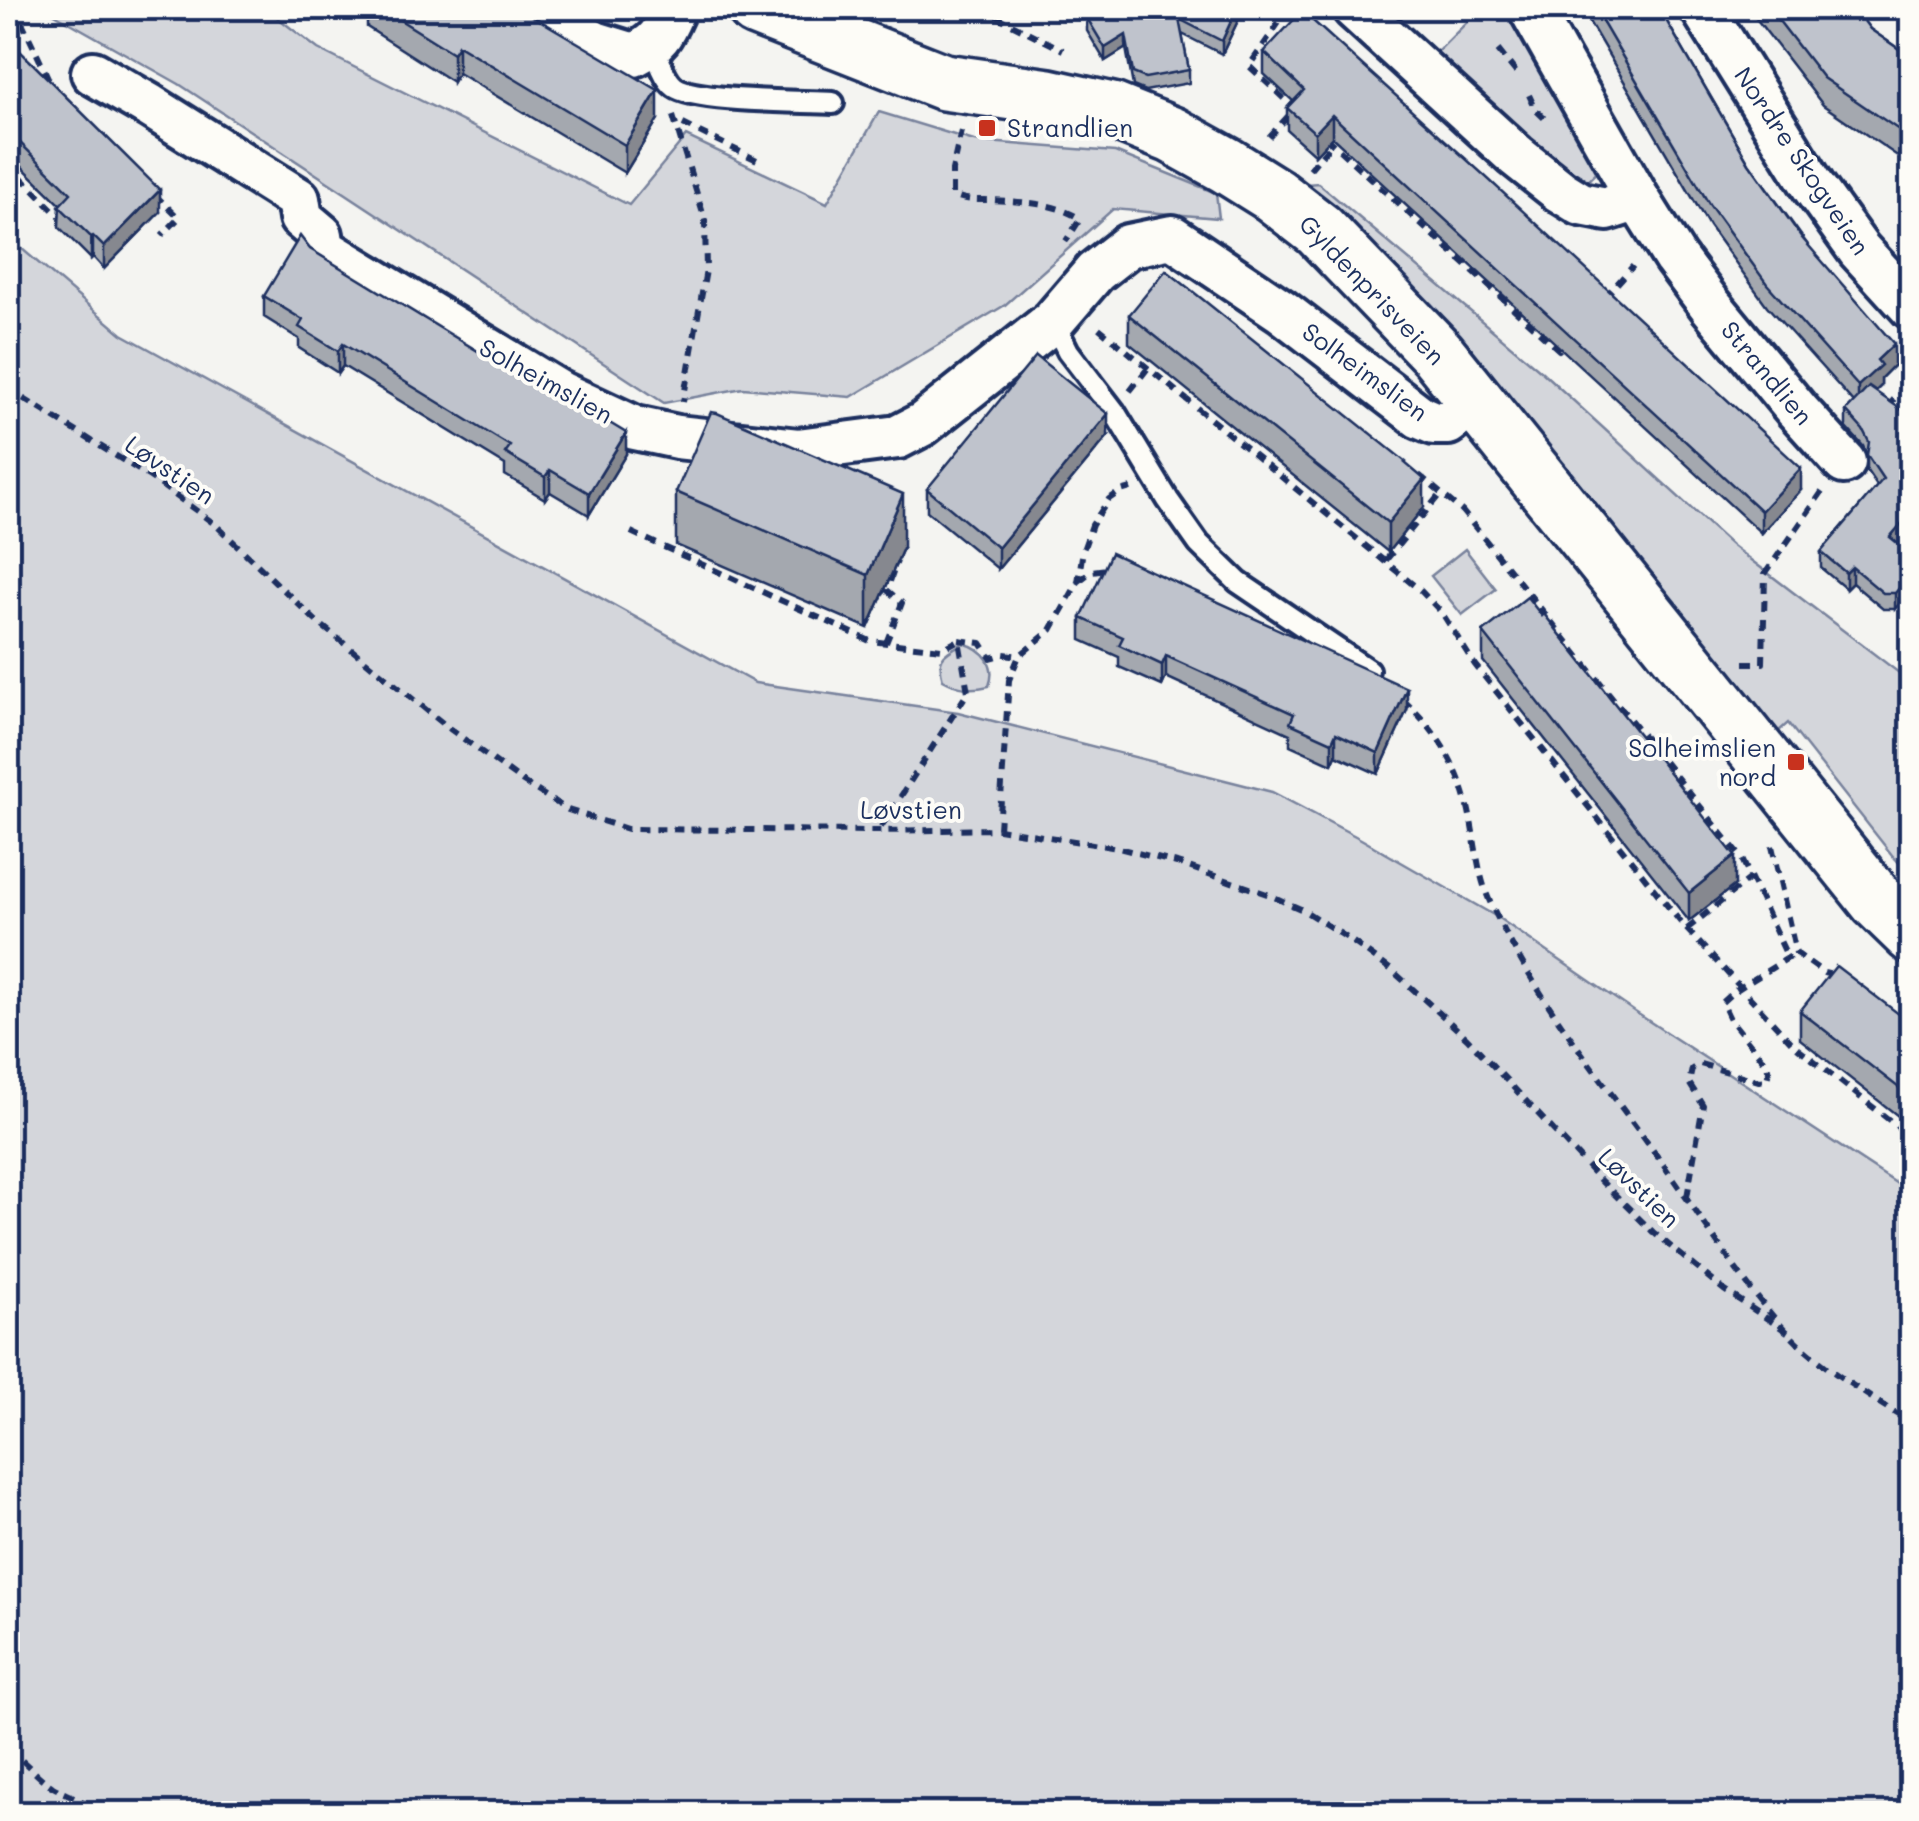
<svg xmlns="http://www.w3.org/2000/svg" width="1919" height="1821" font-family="Mali,sans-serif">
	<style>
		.green { fill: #d4d6db; stroke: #78829c; stroke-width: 2.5 }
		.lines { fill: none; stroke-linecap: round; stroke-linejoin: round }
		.lane-casing { stroke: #1b2f5e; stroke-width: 28 }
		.street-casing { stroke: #1b2f5e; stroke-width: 50 }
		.secondary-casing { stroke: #1b2f5e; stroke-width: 62 }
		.path { stroke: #1b2f5e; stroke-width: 6; stroke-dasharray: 10 8; stroke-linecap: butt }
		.lane { stroke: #fdfcf7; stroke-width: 20 }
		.street { stroke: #fdfcf7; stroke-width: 42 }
		.secondary { stroke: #fdfcf7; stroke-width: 55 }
		.wall { fill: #a4a8af; stroke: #1b2f5e; stroke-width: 2.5 }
		.shaded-wall { fill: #86888f; stroke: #1b2f5e; stroke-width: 2.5 }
		.building { fill: #bfc3cc; stroke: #1b2f5e; stroke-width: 2.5 }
		.poi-dot { fill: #c8321e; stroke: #fdfcf7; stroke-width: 4 }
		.labels { text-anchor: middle; stroke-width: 8; stroke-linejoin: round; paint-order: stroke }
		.poi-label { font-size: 25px; fill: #1b2f5e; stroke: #fdfcf7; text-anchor: start }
		.street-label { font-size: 25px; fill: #1b2f5e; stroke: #fdfcf7 }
	</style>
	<rect width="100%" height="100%" fill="#f4f4f1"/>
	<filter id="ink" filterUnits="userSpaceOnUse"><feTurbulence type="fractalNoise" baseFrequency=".01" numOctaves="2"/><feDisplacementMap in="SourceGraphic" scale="20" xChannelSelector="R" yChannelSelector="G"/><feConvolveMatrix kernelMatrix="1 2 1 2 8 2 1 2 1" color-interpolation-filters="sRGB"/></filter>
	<g filter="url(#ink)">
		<path class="green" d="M44,8h221l53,41 311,156 57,-69 141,67 52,-91 95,29 141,11 101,41 3,25 -106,-9 -108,96 -154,92 -108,-9 -79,15 -485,-319z
			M1481,8h36l89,155 -24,23 -149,-130z
			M1318,183l223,188 190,174 180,137v194l-19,-21 -104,-132 -19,17 -145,-195 -217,-267 -101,-94z
			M8,237l114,97 633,349 203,29 314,80 89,47 136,78 138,95 276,181v620h-1903z
			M1465,549l31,40 -34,26 -31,-39z
			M963,643c21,6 34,22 26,43 -18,4 -30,3 -46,-6 -7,-24 1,-26 20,-37z"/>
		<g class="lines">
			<g class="lane-casing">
				<path id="lane" d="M654,45c4,13 10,34 21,42 21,15 126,14 158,16
					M1053,321l15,30 46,60 54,89 31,44 39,38 130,88"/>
			</g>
			<g class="street-casing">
				<path id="street" d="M533,8l62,35 39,12c26,-13 29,-22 40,-47
					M1354,8l162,148 44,35 21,13 26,5 31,-10
					M1530,8l108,191 37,59 36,48 86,104 47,52
					M1702,8l111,178 46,64 53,58
					M93,73l57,33 148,93 3,19 20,17 2,14 237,144 75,35 42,9 121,13 100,-13 25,-13 130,-103 42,-49 33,-26 44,-9 110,74 138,106 14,6h14l27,-21"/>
			</g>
			<g class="secondary-casing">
				<path id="secondary" d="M756,8l188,74 105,15 63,14 60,24 54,30 48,30 45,35 119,124 440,548 34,33"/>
			</g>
			<path class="path" d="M980,8l83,42
				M1289,8l-40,58 46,43
				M8,10l12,8 31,66
				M1498,50l21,26
				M1529,95l7,15 8,8
				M673,116l32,104 1,50 -23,132
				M683,124l78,38
				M961,131l-9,39v24c12,7 25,6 39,6 29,2 61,2 86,17l2,4 -13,20
				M1269,137l22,-24
				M1326,138l233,212 5,-6
				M8,164l55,56
				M1310,169l22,-26
				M155,195l24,23 -17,17
				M1605,297l28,-31
				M1099,328l322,263 21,22 33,52 207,259 111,120 119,94
				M8,389l142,88 66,48 99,95 135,109 73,53 45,28 59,19 251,2 121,-2 119,19 59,15 90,31 36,16 46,29 45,33 73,66 135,144 51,50 71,58 65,43
				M1130,391l18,-23
				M1888,407l24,-31
				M1419,475l43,36 279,346 47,101
				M631,532l239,109 72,8 17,-9 9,52 -89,138
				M1386,560l55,-67
				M1079,581l13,-10 16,-2
				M959,640l22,3 10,15 13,-4 15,2
				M886,643l16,-40 -15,-13 10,-29
				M1744,663h19l2,-89 57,-82
				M1403,700c35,31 58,70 67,116 6,29 8,61 21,88 45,96 115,180 176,266 40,56 83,127 133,175 33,30 74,54 112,79
				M999,829l10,-149 10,-24 32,-26 27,-48 5,-32 9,-25 17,-26 12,-8 10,-3
				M1772,846l24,107 28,20 13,3
				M1687,929l63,-51
				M1687,1197l16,-92 -14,-22 3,-14 8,-5 59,17 8,-1 2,-9 -4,-9 -35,-43 -8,-17 11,-10 63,-39
				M8,1749c16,11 29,28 45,38 16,9 32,12 43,27"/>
			<use href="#lane" class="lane"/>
			<use href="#street" class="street"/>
			<use href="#secondary" class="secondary"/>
		</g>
		<path class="wall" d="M357,8h162l139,111 -33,54 -167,-100 -5,9 -86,-55v-13z
			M1103,8h141l-22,46 -40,-20 7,36v13l-44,8 -12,-5 -7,-38 -21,13 -18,-30v-13z
			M1414,8h15l-7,7z
			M1581,8h78l90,155 145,202 -13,13v8l-6,6 37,25v109l-14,17 14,12v34l-17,20h-12l-31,-26 -6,6 -25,-21v-16l56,-66 -10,-15v-16l-4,-9 -17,-19v-16l8,-8 -87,-97 -58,-80z
			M1748,8h106l16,21 42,29v108l-89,-61z
			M8,39l152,173 -56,57 -11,-12 -2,2 -32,-32 1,-23 -52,-51z
			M1264,52l537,438 -40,43 -429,-396 -17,18 -28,-25v-22l6,-7 -29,-27z
			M310,249l316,205 -37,61 -39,-23 -5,7 -40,-24v-10l-162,-99 -5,7 -39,-25v-9l-35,-22v-21z
			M1129,315l295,192 -36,45 -259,-209z
			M1108,436l-110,133 -71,-58v-22z
			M676,492l227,56 -35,80 -192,-83z
			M1081,618l326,92 -29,64 -42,-19 -4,9 -42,-19v-11l-124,-57 -4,9 -43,-19v-10l-38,-17z
			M1483,632l252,253 -46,36 -206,-260z
			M1800,1011l112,13v103l-112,-88z"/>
		<path class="shaded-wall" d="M1237,8h7l-22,46v-13z
			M1126,35v13l-21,13v-13z
			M458,45v28l-5,9v-29z
			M658,90v29l-33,54v-28z
			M1332,115v22l-17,18v-22z
			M160,190v22l-56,57v-22z
			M93,236v21l-2,2v-22z
			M343,344v22l-5,7v-22z
			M1894,344v21l-13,13v8l-23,22v-22l19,-26z
			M1108,414v22l-110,133v-21z
			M626,433v21l-37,61v-22z
			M1801,468v22l-40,43v-22z
			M550,470v22l-5,7v-22z
			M1424,479v28l-36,45v-29z
			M903,494v54l-35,80v-53z
			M1912,511v15l-22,27v-16z
			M1852,567v16l-6,6v-16z
			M1912,573v16l-17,20v-16z
			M1166,656v21l-4,9v-21z
			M1407,688v22l-29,64v-21z
			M1336,733v22l-4,9v-22z
			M1735,856v29l-46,36v-28z"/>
		<path class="building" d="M381,8h138l139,82 -33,55 -167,-100 -5,8z
			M1103,8h134l-15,33 -43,-22 10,51 -44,8 -12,-5 -7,-38 -21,13 -18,-30z
			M1594,8h65l90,155 53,75 92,106 -17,16 4,5 -23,21 -91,-102 -58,-80z
			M1769,8h85l16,21 42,29v81l-89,-61z
			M1302,11l184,166 315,291 -40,43 -429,-396 -17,18 -28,-25 17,-18 -40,-38z
			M8,39l152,151 -56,57 -11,-11 -2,1 -32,-31 12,-13 -63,-62z
			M300,236l10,13 237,144 56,26 23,14 -37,60 -39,-23 -5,7 -40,-24 5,-7 -167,-102 -5,7 -39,-24 4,-7 -39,-24z
			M1166,270l240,192 -1,1 19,16 -36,44 -259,-208z
			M1036,356l72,58 -110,134 -71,-59z
			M1869,387l43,30v94l-22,26 22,18v18l-17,20h-12l-31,-26 -6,6 -25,-21 62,-73 -16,-24 2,-13 -6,-12 -17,-19z
			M711,412l6,1 186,81 -35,81 -192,-83z
			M1111,553l296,135 -29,65 -42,-20 -4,9 -42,-19 4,-9 -128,-58 -4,9 -43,-20 4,-8 -42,-19z
			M1527,597l15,19 2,-2 191,242 -46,37 -206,-261z
			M1836,966l76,58v74l-112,-87z"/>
	</g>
	<g class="poi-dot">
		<rect x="977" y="118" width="20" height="20" rx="5"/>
		<rect x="1786" y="752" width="20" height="20" rx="5"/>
	</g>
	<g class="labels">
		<g class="poi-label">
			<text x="1007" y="137">Strandlien</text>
			<text x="1776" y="757" text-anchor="end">Solheimslien<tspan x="1776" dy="29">nord</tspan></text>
		</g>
		<g class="street-label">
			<text transform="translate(1802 161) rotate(56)" y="9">Nordre Skogveien</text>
			<text transform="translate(1372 290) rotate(46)" y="9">Gyldenprisveien</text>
			<text transform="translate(1365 372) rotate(36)" y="9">Solheimslien</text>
			<text transform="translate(1767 373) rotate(50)" y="9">Strandlien</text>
			<text transform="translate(546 381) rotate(29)" y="9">Solheimslien</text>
			<text transform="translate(170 470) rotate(34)" y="9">Løvstien</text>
			<text x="911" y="819">Løvstien</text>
			<text transform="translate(1639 1188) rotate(44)" y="9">Løvstien</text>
		</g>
	</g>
	<rect width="1919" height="1821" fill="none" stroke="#fdfcf7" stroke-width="40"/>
	<rect x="20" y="20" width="1879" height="1781" fill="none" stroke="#1b2f5e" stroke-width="4" filter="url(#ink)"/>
</svg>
